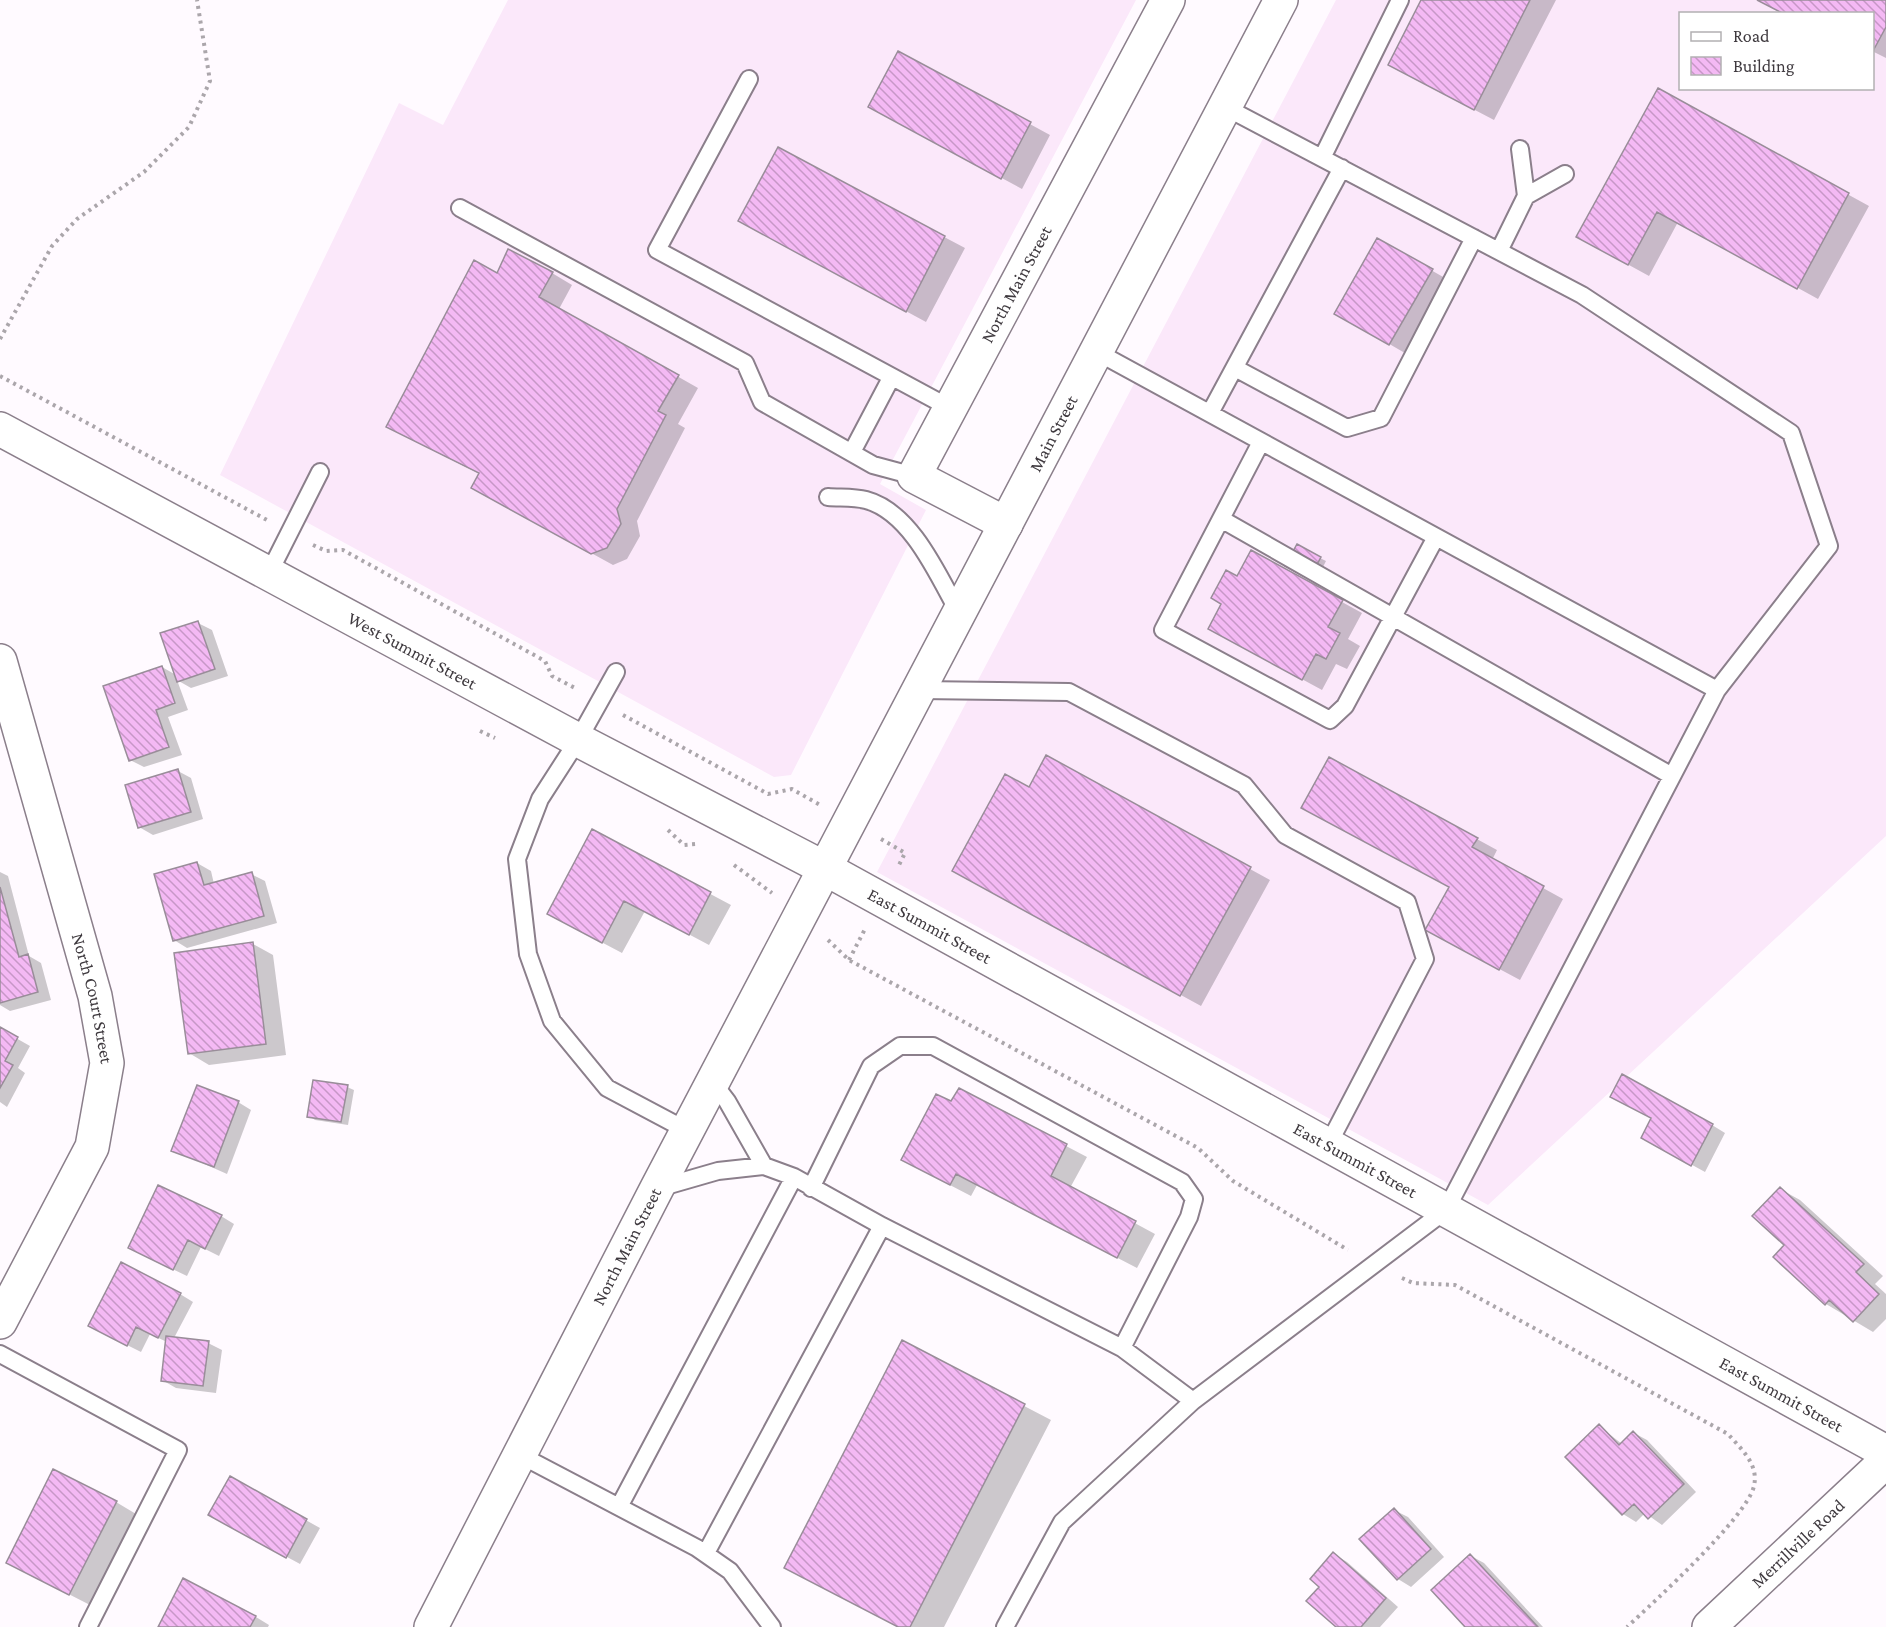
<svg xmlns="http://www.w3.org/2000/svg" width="1886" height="1627" font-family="'Crimson Pro',serif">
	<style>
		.built { fill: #fbe8fa; fill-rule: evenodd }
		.shadow { fill: #0003 }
		.building { fill: url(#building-back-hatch); stroke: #998d99; stroke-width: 1.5 }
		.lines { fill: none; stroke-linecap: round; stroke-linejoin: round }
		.lane-casing { stroke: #8b7f8b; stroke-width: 20 }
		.street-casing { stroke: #8b7f8b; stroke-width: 36 }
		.secondary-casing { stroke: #8b7f8b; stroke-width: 36 }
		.path { stroke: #aba6ab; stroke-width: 4; stroke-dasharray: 3 4.5; stroke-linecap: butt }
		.lane { stroke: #fff; stroke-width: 16 }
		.street { stroke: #fff; stroke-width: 33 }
		.secondary { stroke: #fff; stroke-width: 33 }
		.labels { text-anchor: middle; stroke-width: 5; stroke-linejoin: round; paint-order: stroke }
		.street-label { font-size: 18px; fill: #3f3a3f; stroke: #fff }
	</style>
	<defs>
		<pattern id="building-back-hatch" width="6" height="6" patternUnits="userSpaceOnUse" patternTransform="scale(1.5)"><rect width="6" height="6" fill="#f4b9f4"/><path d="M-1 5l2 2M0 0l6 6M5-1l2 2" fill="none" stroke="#c797c7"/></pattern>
	</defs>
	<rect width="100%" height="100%" fill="#fffaff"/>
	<path class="built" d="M508,0h628l-256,484 46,26 -135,265 -17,2 -554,-302 179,-372 44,22z
		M1336,0h550v836l-398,369 -611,-333zM1680,14h192v74h-192z"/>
	<path class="shadow" d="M1423,0h133l-62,120 -84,-44z
		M1758,0h128v58l-14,-7v-37z
		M899,53l151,82 -28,54 -132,-71z
		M1658,90l211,116 -51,93 -140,-77 -29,54 -51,-28z
		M778,149l187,99 -39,74 -166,-90z
		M1378,240l74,42 -42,74 -74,-43z
		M552,273l20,12 -13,24 139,79 -20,36 7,4 -48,93 3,15 -13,23 -14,6 -120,-66 -13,-25 -72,-36 89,-163z
		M1251,552l111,61 -14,26 12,7 -13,23 -11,-5 -14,26 -92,-50z
		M1320,558l6,3 -10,20 -29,-15z
		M198,623l14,7 16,46 -37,12 -14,-8 11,30 -20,7 14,38 -38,12 -14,-7 32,-93 14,8z
		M1330,759l167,91 -5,10 71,39 -43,81 -73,-39 3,-54z
		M178,771l13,7 12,41 -50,16 -14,-8z
		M1029,789l221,80 20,11 -69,126 -227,-124z
		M592,831l139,74 -22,40 -64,-34 -23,42 -53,-28z
		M197,863l14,8 3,13 37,-10 14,7 12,42 -90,25 -13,-8z
		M0,872l8,4 21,80 12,7 10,37 -41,11 -10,-6z
		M253,944l20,11 13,100 -77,10 -20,-12z
		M0,1029l30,17 -12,22 7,5 -18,34 -7,-5z
		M347,1087l7,3 -6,35 -33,-5 -6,-4z
		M959,1090l128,67 -17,31 85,46 -18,34 -160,-83 -6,11 -48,-25z
		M238,1102l13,8 -24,64 -54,-24z
		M1712,1125l13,8 -20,39 -62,-34z
		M1780,1189l20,11 83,76 -8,8 11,10v25l-13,13 -47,-28 -51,-47 11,-12z
		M221,1216l13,8 -15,32 -18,-9 -14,29 -44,-21z
		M180,1294l13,8 -19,36 34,5 14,7 -6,43 -40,-5 -14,-8 5,-38 -17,-8 -9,18 -38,-19z
		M902,1342l149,78 -107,207h-46z
		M1599,1426l23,18 12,-11 13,7 49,52 -34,33 -17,-12 -9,9 -13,-8z
		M230,1478l90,50 -20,36 -90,-49z
		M116,1502l20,12 -46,91 -82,-42z
		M1394,1510l14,7 36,40 -33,30 -13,-8 -36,-40z
		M1334,1554l13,8 51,45 -18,20h-42z
		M1471,1556l13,7 59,64h-76z
		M184,1580l72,37 13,8 -1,2h-109z"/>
	<path class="building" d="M1421,0h109l-56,110 -86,-45z
		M1757,0h129v27l-13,24 -1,-37h-88z
		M898,51l133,71 -30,57 -133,-72z
		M1658,88l191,105 -52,96 -140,-77 -29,53 -52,-28z
		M778,147l167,89 -39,76 -168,-91z
		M1377,238l56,31 -44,76 -55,-31z
		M508,249l45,23 -14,25 140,78 -21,36 8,4 -49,94 4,15 -14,24 -16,6 -120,-66 8,-15 -93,-46 88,-167 23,13z
		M1297,544l24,13 -12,22 -24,-13z
		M1251,550l92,50 -15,27 12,6 -14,26 -10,-5 -14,26 -94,-51 13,-25 -10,-6 15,-28 11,6z
		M198,621l17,48 -38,13 -17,-49z
		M162,666l13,37 -19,7 13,37 -40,14 -26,-75z
		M1046,755l205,112 -71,129 -228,-125 53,-97 24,13z
		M1329,757l149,81 -6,9 72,39 -45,84 -74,-40 24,-43 -148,-79z
		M178,769l13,43 -53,16 -13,-43z
		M592,829l119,63 -22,43 -65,-34 -22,42 -55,-29z
		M197,862l7,23 48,-13 12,44 -91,25 -19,-67z
		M0,887l19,70 9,-3 10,38 -38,11z
		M253,942l13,102 -78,10 -14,-101z
		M0,1027l18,10 -13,24 8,4 -13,23z
		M1622,1074l91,50 -22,42 -50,-28 10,-20 -41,-21z
		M313,1080l35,5 -7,37 -34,-5z
		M197,1085l42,16 -25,66 -43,-16z
		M959,1088l108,56 -16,32 85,45 -19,37 -161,-84 -6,11 -49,-25 35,-66 15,7z
		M158,1185l64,30 -17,34 -17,-9 -15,30 -45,-22z
		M1780,1187l84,77 -8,8 23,22 -26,28 -24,-22 -4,5 -52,-48 11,-12 -32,-29z
		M121,1262l60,31 -23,45 -22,-11 -9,19 -39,-20z
		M166,1336l43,5 -6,45 -42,-5z
		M902,1340l123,64 -115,223h-12l-114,-59z
		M1599,1424l20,21 14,-14 51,53 -36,35 -14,-15 -12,11 -57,-58z
		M53,1469l64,32 -48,94 -63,-32z
		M230,1476l77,43 -21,39 -78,-43z
		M1394,1508l37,41 -34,31 -38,-41z
		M1333,1552l53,46 -25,29h-25l-30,-26 13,-14 -9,-8z
		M1470,1554l68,73h-73l-34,-37z
		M183,1578l73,38 -6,11h-92z"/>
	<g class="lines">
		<g class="lane-casing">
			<path id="lane" d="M749,79l-92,171 293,158
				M1322,158l78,-158
				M1526,196l39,-22
				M460,208l285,155 17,39 111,63 41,11
				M1499,251l27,-55 -6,-47
				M1097,352l620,338
				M1235,368l112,60 34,-10 93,-180
				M1210,413l132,-245
				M1261,442l-98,188 167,90 15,-14 91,-169
				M852,452l39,-74
				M828,497c12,1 26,0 38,3 45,12 72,75 93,113
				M1221,519l451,257
				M268,575l52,-103
				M616,672l-38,68 -38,59 -23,60 11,95 24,67 55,67 81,43
				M920,690l149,2 175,93 41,50 122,67 18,57 -97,186
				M714,1084l13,17 37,65
				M659,1188l59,-17 46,-5 30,11 88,49 240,122 71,53
				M811,1188l60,-122 29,-20h33l249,136 12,17 -5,18 -67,131
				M0,1354l178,96 -90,177
				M520,1455l177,93 33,23 42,56
				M620,1505l174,-328
				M706,1553l176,-327
				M1005,1627l57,-105 131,-121 253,-191 271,-520 112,-144 -38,-113 -209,-138 -357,-188"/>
		</g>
		<g class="street-casing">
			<g id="street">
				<path id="s1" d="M1006,524l-92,-48 254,-476"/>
				<path id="s2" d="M0,661l95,335 12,67 -15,84 -92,175"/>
			</g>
		</g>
		<g class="secondary-casing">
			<g id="secondary">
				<path id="s3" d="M0,429l578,311 248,129 1060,583"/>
				<path id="s4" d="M431,1627l226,-439 624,-1188"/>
				<path id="s5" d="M1709,1627l177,-166"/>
			</g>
		</g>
		<path class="path" d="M0,339l52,-93 25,-27 67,-47 45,-45 21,-46 -13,-81
			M0,376l267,144
			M313,545l13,6 17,-1 202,111 7,15 23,12
			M623,715l145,79 24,-5 28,16
			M480,731l15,7
			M668,830l16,15 12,-1
			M881,839l24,14 -7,14
			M734,865l38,28
			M828,940l21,20 349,188 35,33 115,69
			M849,960l16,-31
			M1402,1278l11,5 42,2 273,149c13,15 31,30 26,52 -7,31 -100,116 -127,141"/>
		<use href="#lane" class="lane"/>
		<use href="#street" class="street"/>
		<use href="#secondary" class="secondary"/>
	</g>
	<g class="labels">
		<g class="street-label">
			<text dy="6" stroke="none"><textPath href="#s1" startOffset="321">North Main Street</textPath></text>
			<text dy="6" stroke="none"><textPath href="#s4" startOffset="1346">Main Street</textPath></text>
			<text dy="6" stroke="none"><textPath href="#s3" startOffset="468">West Summit Street</textPath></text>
			<text dy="6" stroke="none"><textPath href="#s3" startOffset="1054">East Summit Street</textPath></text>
			<text dy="6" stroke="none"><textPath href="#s2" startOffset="350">North Court Street</textPath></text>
			<text dy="6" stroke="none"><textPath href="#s3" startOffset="1540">East Summit Street</textPath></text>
			<text dy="6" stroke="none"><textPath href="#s4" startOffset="428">North Main Street</textPath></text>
			<text dy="6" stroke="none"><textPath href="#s3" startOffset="2026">East Summit Street</textPath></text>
			<text dy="6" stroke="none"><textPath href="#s5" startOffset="122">Merrillville Road</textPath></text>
		</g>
	</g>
	<rect x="1679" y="12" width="195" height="78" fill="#ffffff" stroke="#b2b0b2" stroke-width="1.5"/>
	<rect x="1691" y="32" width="30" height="9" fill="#ffffff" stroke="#b2b0b2" stroke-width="1.5"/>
	<text x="1733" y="42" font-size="18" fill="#3f3a3f">Road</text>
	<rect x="1691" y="57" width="30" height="18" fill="url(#building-back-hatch)" stroke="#b2b0b2" stroke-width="1.5"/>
	<text x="1733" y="72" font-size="18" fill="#3f3a3f">Building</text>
</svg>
